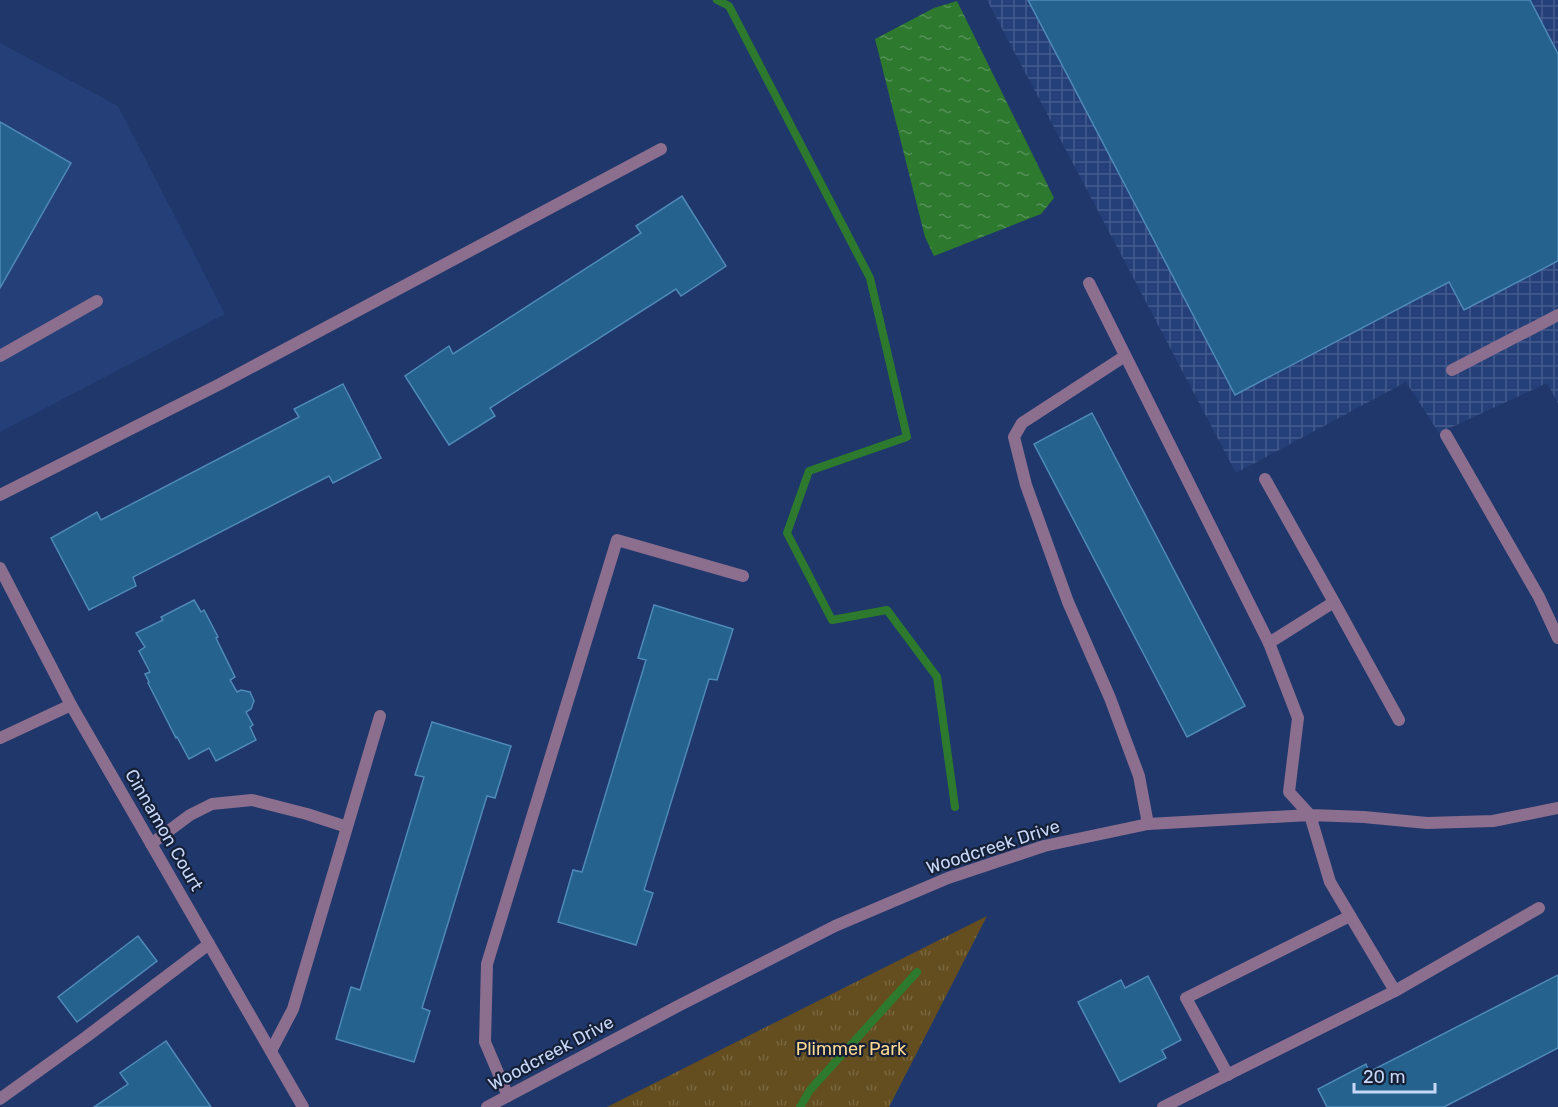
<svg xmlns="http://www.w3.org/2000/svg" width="1558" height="1107" font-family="Rubik,sans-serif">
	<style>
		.built { fill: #254079 }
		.industrial { fill: url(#industrial-grid) }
		.grass { fill: url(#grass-tufts) }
		.water { fill: url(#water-ripples) }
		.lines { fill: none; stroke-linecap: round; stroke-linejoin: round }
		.stream { stroke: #2d792e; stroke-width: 8 }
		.building { fill: #25628d; stroke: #4f8ab8; stroke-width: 1.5 }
		.lane { stroke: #8c6e8f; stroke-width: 12 }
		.street { stroke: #8c6e8f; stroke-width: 12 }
		.labels { text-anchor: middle; stroke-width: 4.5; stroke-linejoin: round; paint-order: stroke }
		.street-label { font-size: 18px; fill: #c7d7f7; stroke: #152037 }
		.park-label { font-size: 18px; fill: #fcd890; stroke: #152037 }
	</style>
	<defs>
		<pattern id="industrial-grid" width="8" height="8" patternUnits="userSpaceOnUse" patternTransform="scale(1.5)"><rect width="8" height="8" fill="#254079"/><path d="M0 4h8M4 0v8" fill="none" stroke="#435b8d"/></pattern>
		<pattern id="grass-tufts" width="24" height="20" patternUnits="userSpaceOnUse" patternTransform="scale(1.5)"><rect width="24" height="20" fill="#644e1f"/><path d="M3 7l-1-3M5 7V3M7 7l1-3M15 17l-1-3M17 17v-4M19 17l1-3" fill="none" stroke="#796740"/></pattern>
		<pattern id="water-ripples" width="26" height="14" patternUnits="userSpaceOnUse" patternTransform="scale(1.5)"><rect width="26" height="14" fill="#2d792e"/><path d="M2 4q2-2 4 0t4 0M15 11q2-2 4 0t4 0" fill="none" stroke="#549157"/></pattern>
	</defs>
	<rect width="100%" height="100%" fill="#1f376a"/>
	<path class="built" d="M0,43l118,63 107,208 -225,118z"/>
	<path class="industrial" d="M987,0h571v403l-11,-20 -108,50 -33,-51 -170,91z"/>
	<path class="grass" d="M987,916l-98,191h-282z"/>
	<path class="water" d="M957,1l97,197 -13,16 -107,42 -9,-19 -50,-198 59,-31z"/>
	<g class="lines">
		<path class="stream" d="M717,0l12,6 141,272 37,159 -98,34 -22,62 45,87 55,-10 50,67 18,130
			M800,1107l10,-17 107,-118"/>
	</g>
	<path class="building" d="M1028,0h502l28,54v207l-94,49 -15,-28 -214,113z
		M0,122l71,41 -71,125z
		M682,196l44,70 -45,30 -5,-7 -186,119 5,8 -46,29 -44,-69 44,-30 4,8 188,-121 -5,-7z
		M343,384l38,74 -48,25 -4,-7 -196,101 3,9 -47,24 -38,-72 46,-26 4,8 198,-103 -5,-8z
		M1092,413l153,293 -58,31 -153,-293z
		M194,600l7,12 3,-2 14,27 -2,1 19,39 -5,3 7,12 4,-2 9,2 4,9 -3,8 -5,3 7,13 -3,2 6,13 -40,21 -7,-13 -20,11 -12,-22 -1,1 -28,-55 1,-1 -4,-8 5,-2 -11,-21 6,-4 -9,-14 27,-13 -2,-3z
		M654,605l79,24 -16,51 -8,-1 -65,211 9,3 -17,52 -78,-23 15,-52 9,2 64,-212 -8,-2z
		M432,722l79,24 -16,52 -8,-2 -65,212 8,3 -16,51 -78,-23 15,-52 9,3 64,-213 -9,-2z
		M138,936l19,25 -80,61 -19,-25z
		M1558,975v73l-114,59h-117l-9,-18 48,-25 3,8z
		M1148,976l33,64 -19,10 4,8 -46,24 -42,-80 43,-22 4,8z
		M166,1041l45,66h-117l34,-23 -8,-11z"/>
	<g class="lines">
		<path class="lane" d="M0,356l97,-55
			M1125,356l-103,67 -8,14 12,48 42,117 42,96 29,78 9,48
			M1452,370l106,-55
			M1446,435l93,162 19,41
			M1265,479l69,123 -65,41
			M0,495l220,-111 441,-235
			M1334,602l65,118
			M0,738l71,-33
			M151,844l39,-29 22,-11 40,-4 55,14 40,13
			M271,1051l22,-42 87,-293
			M1228,1075l-42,-77 164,-82
			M508,1096l-23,-54 2,-78 130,-424 126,36
			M0,1099l86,-62 123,-93"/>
		<path class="street" d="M1089,283l180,360 29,75 -9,74 21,23 20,67 65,109
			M0,568l71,137 232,402
			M487,1107l193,-102 155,-79 113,-48 96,-32 104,-22 162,-9 54,2 63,6 66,-2 65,-13
			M1163,1107l232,-116 144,-83"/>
	</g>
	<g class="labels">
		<g class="street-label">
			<text transform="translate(164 830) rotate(60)" y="6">Cinnamon Court</text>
			<text transform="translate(993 847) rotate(-18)" y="6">Woodcreek Drive</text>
			<text transform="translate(551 1053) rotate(-28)" y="6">Woodcreek Drive</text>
		</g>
		<g class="park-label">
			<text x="851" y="1055">Plimmer Park</text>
		</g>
	</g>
	<path d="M1354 1083v9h81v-9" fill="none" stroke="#c7d7f7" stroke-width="3"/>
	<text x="1363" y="1083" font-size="18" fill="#c7d7f7" stroke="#152037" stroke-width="4.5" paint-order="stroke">20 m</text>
</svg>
